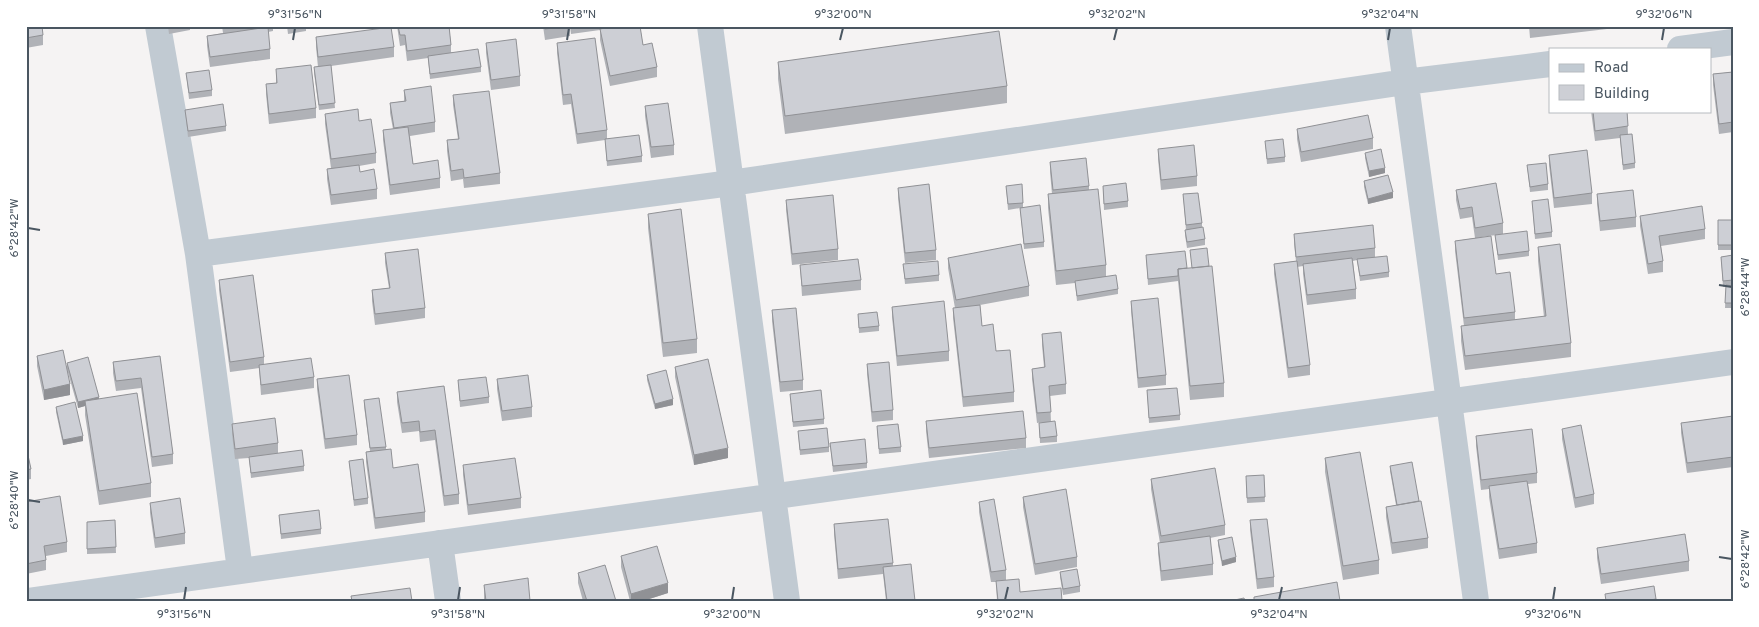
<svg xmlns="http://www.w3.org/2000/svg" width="1759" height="627" font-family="Overpass,sans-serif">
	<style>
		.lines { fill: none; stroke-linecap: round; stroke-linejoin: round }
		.street { stroke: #c1cad2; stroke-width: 26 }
		.wall { fill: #b0b2b7 }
		.shaded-wall { fill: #909195 }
		.building { fill: #cdcfd5; stroke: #909195 }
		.ticks { fill: none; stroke: #4a5661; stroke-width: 2 }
		.neatline { fill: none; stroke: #4a5661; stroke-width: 2 }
		.ticks-label { font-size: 12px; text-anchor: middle; fill: #4a5661 }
	</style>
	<rect width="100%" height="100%" fill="#f5f3f3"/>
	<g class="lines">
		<path class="street" d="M158,26l40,228 42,316
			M710,26l77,575
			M1398,26l78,575
			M1680,49l53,-7
			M198,254l533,-71 674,-101 145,-18
			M440,543l8,58
			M27,601l1706,-239"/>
	</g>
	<path class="wall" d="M26,26l17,9v10l-17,3z
		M168,26h22v4l-21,4z
		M222,26h51v5l-5,1 2,17v10l-60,8 -3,-21v-10l16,-3z
		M287,26h19v5l-18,3z
		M397,26h52l2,19v7l30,15v5l-51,7 -2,-21 -21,3 -2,-16 -5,1z
		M543,26h27v10l-25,4z
		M570,26h70l3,19 14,22v10l-47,9 -10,-46v-10l-29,4z
		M1529,26h78v3l-77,9z
		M316,37l78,10v10l-63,9 4,42 -16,2 -5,-37v-6h4l-2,-20z
		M486,43l34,33v10l-29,4 -5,-37z
		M557,43l50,87v9l35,17v6l-35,4 -2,-26 -28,4 -6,-40 -8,1 -6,-52z
		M778,62l229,24v17l-222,31 -7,-55z
		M276,69l40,39v10l-47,6 -3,-30v-10l10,-1z
		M1733,72v60l-14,2 -6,-49v-11z
		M186,73l26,17v6l-23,3z
		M404,90l31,32v10l-25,4 3,28 27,14v10l-50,7 -7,-55v-10l10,-1 -3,-16v-10l14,-2z
		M453,95l47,78v11l-36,4 -1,-9 -12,2 -4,-30v-11l11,-1 -5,-34z
		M645,106l29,39v10l-23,3 -6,-42z
		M185,110l41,16v5l-38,6z
		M1591,111h36l1,23 7,29v5l-12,2 -3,-32 -25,3z
		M325,114l34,7 17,32v10l-17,3 1,6 17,17v10l-46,6 -4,-26v-10l4,-1 -6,-44z
		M1297,129l76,9v11l-72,13 -4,-23z
		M1265,141l20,16v5l-18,2z
		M1158,149l39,27v10l-36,4 -3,-31z
		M1365,153l20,20 -16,4 -4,-19z
		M1549,155l43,38v11l-38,4 -5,-43z
		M1050,162l39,24v4l17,75v11l12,13v5l-41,7 -2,-18 -19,2 -8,-77v-14h4l-2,-22z
		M1527,165l21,19v6l-18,2z
		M1364,181l29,17 -25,6 -4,-17z
		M1006,186l17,17v4l21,35v5l-20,2 -4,-41 -12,2z
		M1103,186l25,15v6l-24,3z
		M898,188l38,62v10l-31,3 -7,-65z
		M1456,190l47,33v11l-21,3 14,37 19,38v8l29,-3 -6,-56v-14l33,96v14l-106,13 -4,-29v-15h3l-9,-75v-10l20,-3 -3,-21 -12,2 -4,-19z
		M1183,194l19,29v4l3,12v6l-18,3 -2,-13 1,-5z
		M1597,194l39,23v10l-36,4 -3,-27z
		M786,200l52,49v11l-46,5 -6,-55z
		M1532,201l20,31v5l-17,2z
		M648,214l49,125v14l-34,4 -15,-129z
		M1640,216l65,13v10l-44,7 2,15v11l-15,2 -8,-48z
		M1718,220h15v30h-15z
		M1294,234l81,14v9l14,15v5l-29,4 -3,-21 -4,1 3,28v10l-49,6 -4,-31v-8l-6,1 13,98v10l-22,3 -14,-104v-10l22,-3 -2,-17z
		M1495,235l34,16v5l-31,4z
		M1190,250l34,133v14l-34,3 -12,-119 -30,4 -2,-30 41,13h5z
		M385,253l40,55v10l-50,7 -3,-24v-11l17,-2 -4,-25z
		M1733,255v53h-8l1,-22 -3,1 -2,-30z
		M948,258l81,28v10l-49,9 2,21 14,25 18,41v10l-51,5 -10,-89v-10h2l-7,-40z
		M903,264l36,11v6l-34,3z
		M800,265l61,15v10l-59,6z
		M219,280l45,77v8l50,12v11l-53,7 -2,-27 -29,4 -11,-82z
		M1131,301l35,74v10l-28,3 -7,-77z
		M892,307l57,44v10l-52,5 -5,-49z
		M772,310l31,70v10l-23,2 -8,-71z
		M858,314l21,12v5l-20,2z
		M1042,334l24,50v10l-16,2 1,26 6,14v6l-17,1 -1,-20 6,-1 -8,1 -5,-44v-10l12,-2 -2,-22z
		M37,356l30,12v-5l32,36 52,84v14l-52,8 -14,-90v-9l-7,2 -11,-39 3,26 -26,5 -7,-34z
		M160,356l13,98v10l-21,3 -11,-79 -25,3 -3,-18v-11z
		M867,364l26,46v10l-21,2 -5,-48z
		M675,367l53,91 -34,7 -19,-88z
		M647,375l26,30 -18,4 -8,-29z
		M317,379l40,56v10l-32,4 -8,-60z
		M497,379l35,28v10l-30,4 -5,-32z
		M458,380l31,17v6l-29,4z
		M444,386l15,108v10l-15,2 -9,-66 -15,2 -1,-11 -17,2 -5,-31v-10z
		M1147,390l33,25v5l-31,3z
		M790,394l34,25v5l-31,3z
		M364,400l22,47v2l7,19 32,44v10l-50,7 -9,-67v-10l4,-1 -6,-45z
		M56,407l27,34 -20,4 -7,-33z
		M1733,416v51l-46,6 -6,-40v-10z
		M926,421l100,17v10l-97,10 -3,-27z
		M232,424l46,19v10l26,13v5l-53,7 -2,-20 -14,1 -3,-25z
		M877,426l24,21v5l-22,2z
		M1562,429l32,65v10l-19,4 -13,-69z
		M798,431l31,16v5l-29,3z
		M1476,436l61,37v10l-9,1 9,59v10l-38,6 -10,-62v-8l-8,1 -5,-44z
		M830,443l37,20v5l-34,4z
		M26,446l5,23v10l-5,1z
		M1325,458l54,102v14l-36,6 -18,-108z
		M349,461l19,37v6l-14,2z
		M463,465l58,33v10l-53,7 -5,-40z
		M1390,466l29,35 9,37v10l-36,6 -6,-37v-10l10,-2 -6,-34z
		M1264,475l1,27 -18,1 -1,-22z
		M1151,479l74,46v10l-15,3 3,26v11l-52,6 -3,-28v-10h2l-9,-54z
		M1023,497l54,60v10l-42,8 -12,-68z
		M26,502l41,40v10l-21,4v14l-20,4z
		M979,502l27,68v10l-8,1 22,11 42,9h-65l-1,-19h-5l-12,-70z
		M150,503l35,30v11l-30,4 -5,-35z
		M279,515l42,14v5l-40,5z
		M115,520l1,33 -29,1v-32z
		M1250,520l24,57v10l-17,2 -7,-59z
		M834,524l59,39v3l22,35h-29l-3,-27 -45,5 -4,-45z
		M1218,540l18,22 -14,4 -4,-21z
		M1597,548l92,13v10l-88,13 -4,-26z
		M621,556l47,37 -25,8h-13l-9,-34z
		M1060,572l20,14v6l-17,3 -3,-18z
		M578,573l38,28h-33l-5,-18z
		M484,585l46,16h-46z"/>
	<path class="shaded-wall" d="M1385,168v5l-16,4v-6z
		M1393,192v6l-25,6v-5z
		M70,384v11l-26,5v-10z
		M99,397v5l-14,-1v5l-7,2v-6z
		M673,399v6l-18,4v-5z
		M83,436v5l-20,4v-5z
		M728,448v10l-34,7v-10z
		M1236,557v5l-14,4v-5z
		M668,583v10l-25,8h-12v-7z"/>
	<path class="building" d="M26,26h16l1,9 -17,3z
		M168,26h14l-13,2z
		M398,26h51l2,19 -44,6 -2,-16h-5z
		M545,26h23l-23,3z
		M616,26h24l3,19 9,-2 5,24 -47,9 -10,-47z
		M268,27l2,22 -60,8 -3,-21z
		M391,27l3,20 -76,10 -2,-20z
		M999,31l8,55 -222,30 -7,-54z
		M595,38l12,92 -30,4 -6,-40 -8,1 -6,-52z
		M516,39l4,37 -29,4 -5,-37z
		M478,49l3,18 -51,7 -2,-18z
		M311,65l5,43 -47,6 -3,-30 11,-1 -1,-14z
		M331,65l4,38 -16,2 -5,-38z
		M209,70l3,20 -23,3 -3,-20z
		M1733,72v50l-14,2 -6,-50z
		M431,86l4,36 -41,6 -4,-25 16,-2 -2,-11z
		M489,91l11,82 -36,5 -1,-9 -12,2 -4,-31 12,-1 -6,-44z
		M668,103l6,42 -23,2 -6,-41z
		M223,104l3,22 -38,5 -3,-21z
		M358,109l1,12 12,-2 5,34 -45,6 -6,-45z
		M1593,111h34l1,15 -33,5z
		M1368,115l5,23 -72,14 -4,-23z
		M408,127l5,37 25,-4 2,18 -50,7 -7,-55z
		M1632,134l3,29 -12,2 -3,-30z
		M639,135l3,21 -35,5 -2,-22z
		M1283,139l2,18 -18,2 -2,-18z
		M1194,145l3,31 -36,4 -3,-31z
		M1381,149l4,19 -16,3 -4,-18z
		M1587,150l5,43 -38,5 -5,-43z
		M1086,158l3,28 -36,4 -3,-28z
		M1546,163l2,21 -18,3 -3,-22z
		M359,165l1,7 14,-3 3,20 -46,6 -4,-26z
		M1388,175l5,17 -25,7 -4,-18z
		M1126,183l2,18 -24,3 -1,-18z
		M1496,183l7,40 -28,5 -3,-21 -12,2 -4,-19z
		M929,184l7,66 -31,3 -7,-65z
		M1022,184l1,19 -15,1 -2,-18z
		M1098,189l8,76 -50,6 -8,-77z
		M1633,190l3,27 -36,4 -3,-27z
		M1198,193l4,30 -16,2 -3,-31z
		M833,195l5,54 -46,5 -6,-54z
		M1548,199l4,33 -17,2 -3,-33z
		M1040,205l4,37 -20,2 -4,-36z
		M1702,206l3,23 -46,7 4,25 -15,3 -8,-48z
		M681,209l16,130 -34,4 -15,-129z
		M1718,220h15v25h-15z
		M1373,225l2,23 -79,9 -2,-23z
		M1203,227l2,12 -18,3 -2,-12z
		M1527,231l2,20 -31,4 -3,-20z
		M1491,236l5,38 14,-2 5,40 -51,6 -9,-77z
		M1021,244l8,42 -73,14 -8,-42z
		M1560,244l11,99 -106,13 -4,-30 85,-10 -8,-69z
		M1207,248l2,18 -17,2 -2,-18z
		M418,249l7,59 -50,6 -3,-24 18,-2 -5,-35z
		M1185,251l2,17 -9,1v7l-30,3 -2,-24z
		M1733,255v25l-10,1 -2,-24z
		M1387,256l2,16 -29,4 -3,-17z
		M1352,258l4,31 -49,6 -4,-31z
		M858,259l3,21 -59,6 -2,-21z
		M938,261l1,14 -34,4 -2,-15z
		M1297,261l13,104 -22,3 -14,-104z
		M1212,266l12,117 -34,3 -12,-117z
		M253,275l11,82 -34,5 -11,-82z
		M1116,275l2,14 -41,7 -2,-15z
		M1726,285l7,1v17h-8z
		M1158,298l8,77 -28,3 -7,-77z
		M944,301l5,50 -52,5 -5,-49z
		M980,305l2,21 11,-2 3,27 14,-1 4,42 -51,5 -10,-89z
		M796,308l7,72 -23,2 -8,-72z
		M877,312l2,14 -20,2 -1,-14z
		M1061,332l5,52 -17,2 2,26 -14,1 -5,-44 13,-2 -3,-33z
		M63,350l7,34 -26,6 -7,-34z
		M160,356l13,98 -21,3 -11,-79 -25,3 -3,-19z
		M88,357l11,40 -21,5 -11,-39z
		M311,358l3,19 -53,8 -2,-20z
		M708,359l20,89 -34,7 -19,-88z
		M889,362l4,48 -21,2 -5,-48z
		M666,370l7,29 -18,5 -8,-29z
		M349,375l8,60 -32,4 -8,-60z
		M528,375l4,32 -30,4 -5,-32z
		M486,377l3,20 -29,4 -2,-21z
		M444,386l15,108 -15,2 -9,-66 -15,2 -1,-11 -17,2 -5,-31z
		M1177,388l3,27 -31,3 -2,-28z
		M821,390l3,29 -31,3 -3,-28z
		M137,393l14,90 -52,8 -14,-90z
		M379,398l7,49 -16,1 -6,-48z
		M75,402l8,34 -20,4 -7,-33z
		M1023,411l3,27 -97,10 -3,-27z
		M1733,416v41l-46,6 -6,-40z
		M275,418l3,25 -43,6 -3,-25z
		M1055,421l2,15 -17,2 -1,-15z
		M898,424l3,23 -22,2 -2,-23z
		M1581,425l13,69 -19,4 -13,-69z
		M827,428l2,19 -29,3 -2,-19z
		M1532,429l5,44 -56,7 -5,-44z
		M865,439l2,24 -34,3 -3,-23z
		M26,446l5,23 -5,1z
		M391,449l2,19 25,-4 7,48 -50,6 -9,-66z
		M302,450l2,16 -53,7 -2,-16z
		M1360,452l19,108 -36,6 -18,-108z
		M515,458l6,40 -53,7 -5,-40z
		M363,459l5,39 -14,2 -5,-39z
		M1412,462l7,39 -22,4 -7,-39z
		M1215,468l10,57 -64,11 -10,-57z
		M1264,475l1,22 -18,1 -1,-22z
		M1527,481l10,62 -38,6 -10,-63z
		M1066,489l11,68 -42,7 -12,-67z
		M60,496l7,46 -23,4 2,14 -20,4v-62z
		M180,498l5,35 -30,5 -5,-35z
		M994,499l12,71 -15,2 -12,-70z
		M1421,501l7,37 -36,5 -6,-36z
		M319,510l2,19 -40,5 -2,-19z
		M888,519l5,44 -55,6 -4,-45z
		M1267,519l7,58 -17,2 -7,-59z
		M115,520l1,27 -29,2v-27z
		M1685,534l4,27 -88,13 -4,-26z
		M1210,536l3,28 -52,7 -3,-28z
		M1232,537l4,20 -14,4 -4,-21z
		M657,546l11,37 -37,11 -10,-38z
		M911,564l4,37h-28l-4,-34z
		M605,565l11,36h-29l-9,-28z
		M1077,569l3,17 -17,3 -3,-17z
		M528,578l2,23h-44l-2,-16z
		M1019,579l1,13 41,-4 1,13h-64l-2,-20z
		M1337,582l3,19h-86v-4z
		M1654,586l2,13 -11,2h-39l-1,-7z
		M410,588l2,13h-60l-1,-5z
		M1244,598l1,3h-15z"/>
	<path class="ticks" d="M293,40l2,-12M567,40l2,-12M840,40l3,-12M1114,40l3,-12M1388,40l2,-12M1662,40l2,-12M28,228l12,2M1719,285l13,2M28,500l12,2M1719,557l13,2M184,600l2,-13M458,600l2,-13M732,600l2,-13M1005,600l3,-13M1279,600l3,-13M1553,600l2,-13"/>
	<rect width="1759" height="627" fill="none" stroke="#ffffff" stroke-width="55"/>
	<rect x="1549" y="48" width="162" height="65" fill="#ffffff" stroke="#b7bbc0"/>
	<rect x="1559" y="64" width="25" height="8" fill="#c1cad2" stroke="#b7bbc0"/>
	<text x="1594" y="72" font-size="15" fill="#4a5661">Road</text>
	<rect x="1559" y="85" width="25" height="15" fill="#cdcfd5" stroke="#b7bbc0"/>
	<text x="1594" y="98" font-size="15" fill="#4a5661">Building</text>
	<rect x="28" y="28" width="1704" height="572" class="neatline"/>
	<g class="ticks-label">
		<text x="295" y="18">9°31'56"N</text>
		<text x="569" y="18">9°31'58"N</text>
		<text x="843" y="18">9°32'00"N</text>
		<text x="1117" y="18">9°32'02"N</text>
		<text x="1390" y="18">9°32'04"N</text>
		<text x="1664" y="18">9°32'06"N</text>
		<text transform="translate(14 228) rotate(-90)" y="4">6°28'42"W</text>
		<text transform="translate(1745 287) rotate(-90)" y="4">6°28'44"W</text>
		<text transform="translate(14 500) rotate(-90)" y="4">6°28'40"W</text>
		<text transform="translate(1745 559) rotate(-90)" y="4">6°28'42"W</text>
		<text x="184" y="618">9°31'56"N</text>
		<text x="458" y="618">9°31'58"N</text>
		<text x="732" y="618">9°32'00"N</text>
		<text x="1005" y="618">9°32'02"N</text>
		<text x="1279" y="618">9°32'04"N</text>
		<text x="1553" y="618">9°32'06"N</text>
	</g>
</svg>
